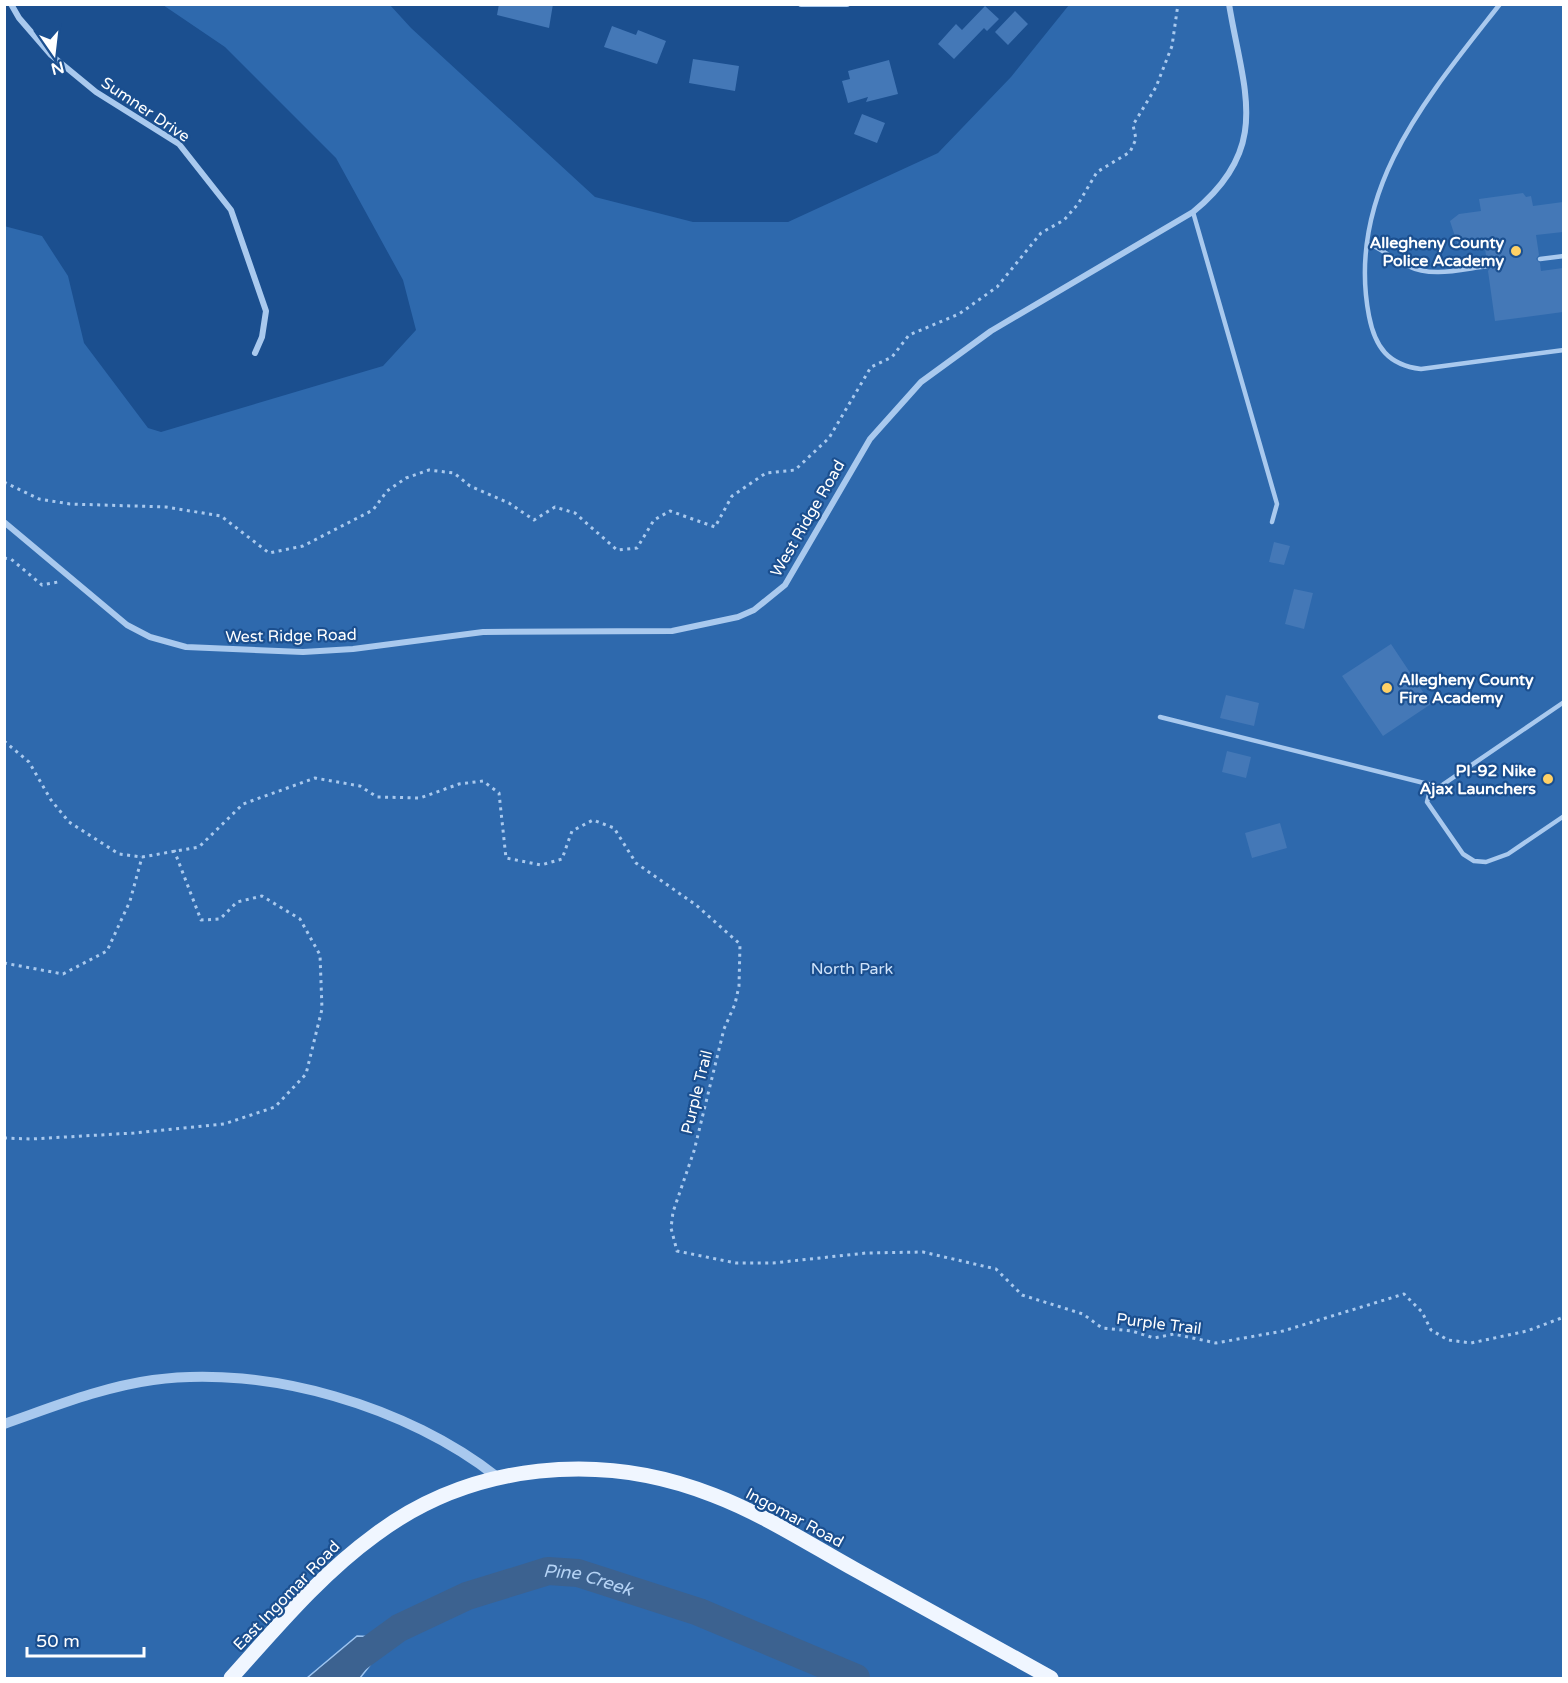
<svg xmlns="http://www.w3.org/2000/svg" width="1568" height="1683" font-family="'Varela Round',sans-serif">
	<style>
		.green { fill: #2e69ad }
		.water { fill: #3c6290; stroke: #9cc4f0; stroke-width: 1.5 }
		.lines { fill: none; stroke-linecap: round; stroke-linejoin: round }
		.river { stroke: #3c6290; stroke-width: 28 }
		.building { fill: #4478b7 }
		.path { stroke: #a9c9ee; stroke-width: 3; stroke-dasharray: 3 4.5; stroke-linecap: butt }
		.service { stroke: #a9c9ee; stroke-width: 4.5 }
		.minor { stroke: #a9c9ee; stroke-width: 6 }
		.tertiary { stroke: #a9c9ee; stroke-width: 10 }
		.primary { stroke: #f0f6ff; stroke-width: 15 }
		.poi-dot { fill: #ffd166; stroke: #1b4f8f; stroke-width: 2 }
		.labels { text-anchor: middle; stroke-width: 4.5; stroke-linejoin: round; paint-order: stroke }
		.street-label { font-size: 16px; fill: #fff; stroke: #1b4f8f }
		.poi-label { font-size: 16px; font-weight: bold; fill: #fff; stroke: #1b4f8f; text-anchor: end }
		.park-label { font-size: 16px; fill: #cfe3fa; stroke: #1b4f8f }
		.water-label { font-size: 18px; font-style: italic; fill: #b5d3f5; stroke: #1b4f8f }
	</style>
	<rect width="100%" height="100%" fill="#1b4f8f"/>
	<path class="green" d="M163,5h227l21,23 184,169 98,25h95l150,-69 73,-76 58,-72h494v1673h-1558l-1,-1452 38,10 26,40 16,67 64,85 13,4 222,-66 33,-36 -13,-50 -67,-122 -111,-111z"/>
	<path class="water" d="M357,1636l25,1v13l-22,28h-53z"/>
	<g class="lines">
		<path class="river" id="s1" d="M330,1678l69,-50 68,-32 81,-25 30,2 121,39 157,66"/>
	</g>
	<path class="building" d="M499,4h54l-4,24 -52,-13z
		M985,6l14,13 -12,12 -3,-3 -30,31 -16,-15 18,-20 6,6z
		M1015,11l13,13 -20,21 -13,-13z
		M612,26l24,9 2,-5 28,11 -9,23 -53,-17z
		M693,59l46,7 -4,25 -46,-8z
		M889,60l9,34 -32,8 2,-5 -20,6 -6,-22 8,-2 -2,-8z
		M862,114l23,9 -8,20 -23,-9z
		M1523,193l3,4 5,-1 2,10 30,-4v30l-27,3 3,20 -3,4 4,4 1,8 22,-3v44l-68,9 -7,-50 4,-6 -5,-3 -3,-20 -26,4 -8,-25 9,-7 22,-3 -2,-12z
		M1274,542l16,4 -6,19 -15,-3z
		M1294,589l19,4 -9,36 -19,-5z
		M1391,644l40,60 -48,32 -41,-60z
		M1226,695l33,8 -5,23 -34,-8z
		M1227,751l24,6 -5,21 -24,-6z
		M1280,823l7,25 -35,10 -7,-25z"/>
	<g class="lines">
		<path class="path" d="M4,482l35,17 31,5 96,3 55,9 48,37 34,-7 70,-36 14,-19 19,-13 23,-8 25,3 16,13 39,17 25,17 21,-13 20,6 42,37 20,-2 17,-28 16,-9 45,16 17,-31 34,-23 29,-3 34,-32 42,-71 21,-10 17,-22 50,-21 38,-27 44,-54 23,-13 14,-16 19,-32 33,-20 6,-13 -3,-14 23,-38 16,-41 6,-42
			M4,558l7,1 31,26 16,-3
			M4,741l25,21 22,38 18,22 50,32 23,3 57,-10 44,-43 72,-26 45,8 17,11 43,1 39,-14 24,-3 16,12 7,65 35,7 21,-6 10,-28 21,-11 21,8 22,35 60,42 44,39 -1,42 -4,18 -11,25 -30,122 -21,61 -2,16 6,23 59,12h37l93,-10 57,-1 73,17 26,26 61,19 19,14 30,3 22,7 20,-4 42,9 67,-12 121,-37 18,18 9,18 17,10 23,3 56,-12 37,-14
			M4,963l59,11 44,-23 23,-50 12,-44
			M4,1138l27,1 103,-6 90,-9 51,-17 31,-33 16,-65 -2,-54 -20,-36 -38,-23 -25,6 -17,17 -19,1 -27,-70"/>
		<path class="service" d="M1500,4c-72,92 -155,187 -131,312 6,31 19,49 52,53l143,-19
			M1193,212l84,292 -5,18
			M1367,243c15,6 26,16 41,23 24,12 54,3 80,0
			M1540,259l24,-3
			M1564,702l-135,92 -2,8 36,52 11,7 12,1 22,-8 56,-38
			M1160,717l280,70"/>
		<path class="minor" d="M11,4l8,14 32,37 45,37 83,52 52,66 35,101 -4,26 -7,16
			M801,4h46
			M4,522l123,103 23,12 36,10 117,5 50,-3 130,-17 189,-1 66,-14 16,-7 31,-25 85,-146 51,-57 70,-51 202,-119c80,-65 50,-122 36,-208"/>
		<path class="tertiary" d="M4,1424c49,-17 98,-37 149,-44 113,-16 256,27 344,97"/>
		<path class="primary" d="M231,1678c45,-50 89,-103 144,-143 97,-73 227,-84 338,-40 50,19 96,49 143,75 65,36 130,72 195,108"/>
	</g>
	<g class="poi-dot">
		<circle cx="1516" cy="251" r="6"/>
		<circle cx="1387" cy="688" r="6"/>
		<circle cx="1548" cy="779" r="6"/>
	</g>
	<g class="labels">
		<g class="street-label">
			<text transform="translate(146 109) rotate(34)" y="6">Sumner Drive</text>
			<text transform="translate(807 518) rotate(-60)" y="6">West Ridge Road</text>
			<text transform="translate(291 635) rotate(-1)" y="6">West Ridge Road</text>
			<text transform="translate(696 1092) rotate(-76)" y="6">Purple Trail</text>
			<text transform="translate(1159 1323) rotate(7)" y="6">Purple Trail</text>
			<text transform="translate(795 1517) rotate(28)" y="6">Ingomar Road</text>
			<text transform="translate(286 1595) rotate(-46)" y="6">East Ingomar Road</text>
		</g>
		<g class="poi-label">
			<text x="1504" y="248">Allegheny County<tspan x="1504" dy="18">Police Academy</tspan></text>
			<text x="1399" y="685" text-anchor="start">Allegheny County<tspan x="1399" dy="18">Fire Academy</tspan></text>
			<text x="1536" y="776">PI-92 Nike<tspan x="1536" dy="18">Ajax Launchers</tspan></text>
		</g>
		<g class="park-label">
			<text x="852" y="974">North Park</text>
		</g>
		<g class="water-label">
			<text dy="6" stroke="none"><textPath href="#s1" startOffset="286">Pine Creek</textPath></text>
		</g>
	</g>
	<rect width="1568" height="1683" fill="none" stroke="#ffffff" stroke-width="12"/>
	<g transform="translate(54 54) rotate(166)" stroke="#1b4f8f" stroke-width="4.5" paint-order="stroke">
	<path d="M0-4.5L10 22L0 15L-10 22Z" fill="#ffffff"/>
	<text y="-9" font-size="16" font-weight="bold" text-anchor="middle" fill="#ffffff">N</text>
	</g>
	<path d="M27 1647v9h117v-9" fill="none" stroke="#ffffff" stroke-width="3"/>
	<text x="36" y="1647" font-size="18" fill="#ffffff" stroke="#1b4f8f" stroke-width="4.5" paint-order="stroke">50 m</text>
</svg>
